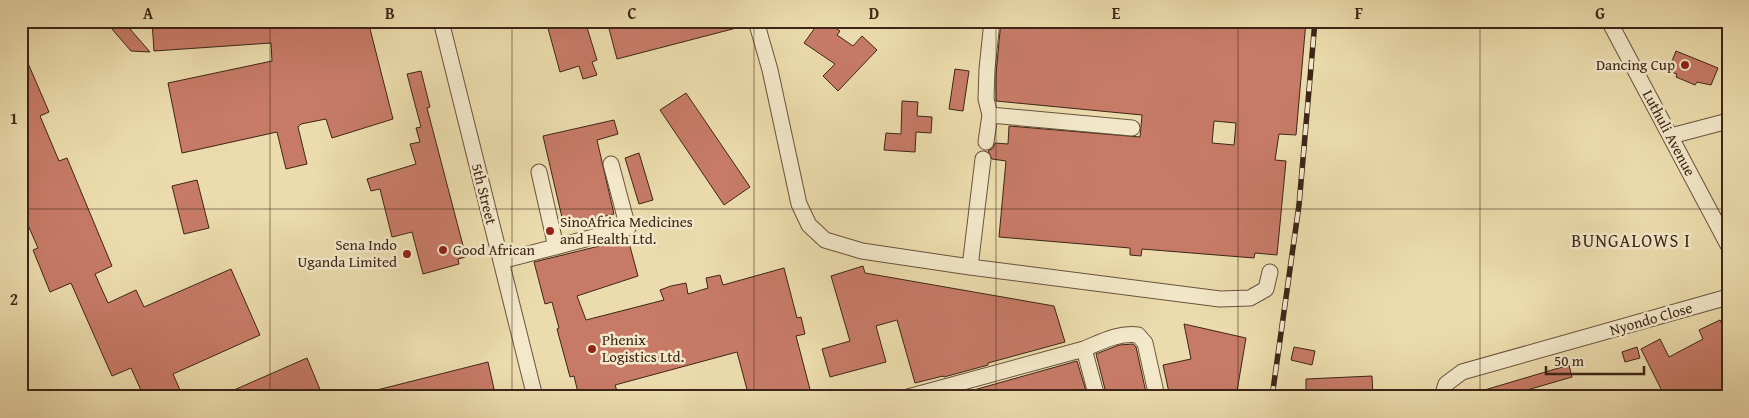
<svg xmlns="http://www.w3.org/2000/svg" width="1749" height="418" font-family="'Gentium Book Plus',serif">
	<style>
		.building { fill: #c77b67; stroke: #3d2517; fill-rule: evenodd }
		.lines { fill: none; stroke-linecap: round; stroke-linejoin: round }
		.minor-casing { stroke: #69533c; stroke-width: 17 }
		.minor { stroke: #f3e8ca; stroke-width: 15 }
		.rail-casing { stroke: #3d2517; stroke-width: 5.5 }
		.rail { stroke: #f3e8ca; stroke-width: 4; stroke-dasharray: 11; stroke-linecap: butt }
		.grid { fill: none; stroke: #3d2517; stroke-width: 1; stroke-opacity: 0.55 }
		.poi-dot { fill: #8f2418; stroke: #f3e8ca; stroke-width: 2 }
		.labels { text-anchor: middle; stroke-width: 5; stroke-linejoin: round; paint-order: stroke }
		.poi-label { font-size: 15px; fill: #3d2517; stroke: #f3e8ca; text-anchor: start }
		.street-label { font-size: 15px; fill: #3d2517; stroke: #f3e8ca }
		.quarter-label { font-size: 18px; letter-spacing: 1px; fill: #3d2517; stroke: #f3e8ca }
		.neatline { fill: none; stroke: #3d2517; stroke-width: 2 }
		.grid-label { font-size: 16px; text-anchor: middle; font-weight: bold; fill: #3d2517 }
	</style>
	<rect width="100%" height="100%" fill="#ecdcad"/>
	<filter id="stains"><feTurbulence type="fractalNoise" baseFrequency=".004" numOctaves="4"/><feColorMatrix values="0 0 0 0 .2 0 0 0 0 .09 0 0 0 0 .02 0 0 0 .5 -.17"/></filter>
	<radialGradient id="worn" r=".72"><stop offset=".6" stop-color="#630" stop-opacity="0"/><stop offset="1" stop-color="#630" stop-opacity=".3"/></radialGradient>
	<path class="building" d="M105,21h18l27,31 -19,-1z
		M152,21h139l1,5 20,-5h56l25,98 -61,19 -6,-19 -25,5 -3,3 9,37 -21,5 -9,-37 -95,21 -14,-70 104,-22 -1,-18 -117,8z
		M546,21h39l12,39 -5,2 5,13 -14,4 -4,-13 -19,6z
		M607,21h140l1,4 -131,34z
		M820,21h5l15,10 -3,4 16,11 9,-10 15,14 -39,41 -15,-15 12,-12 -31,-21z
		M1001,21h305l-10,114 -17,-1 -4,26 11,1 -9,94 -22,-2 -1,5 -112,-9 -1,7 -11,-1v-7l-131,-11 7,-76 -14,-2 -4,-8 5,-3 2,-5 13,1 1,-18 131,11 2,-22 -146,-14v-27zM1214,121l22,2 -2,22 -22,-2z
		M21,47l28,65 -9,4 19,45 8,-3 45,108 -17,8 13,29 28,-13 8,17 87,-38 29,66 -87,39 10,23h-39l-13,-29 -19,8 -41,-93 -21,9 -17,-42 5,-2 -17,-39z
		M1676,51l42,17 -7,17 -14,-3 -2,3 -19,-8 1,-3 -9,-3z
		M955,69l14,2 -6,40 -14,-2z
		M421,71l9,36 -3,1 39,149 -8,2 1,5 -36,10 -11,-42 -20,5 -12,-48 -9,2 -4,-12 49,-15 -6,-20 10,-2 -4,-14 5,-1 -14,-53z
		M686,93l64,94 -26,18 -64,-95z
		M902,101l16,1 -1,14 15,1 -1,16 -15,-1 -1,20 -31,-2 2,-17 15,1z
		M614,120l4,14 -21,6 17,74 -50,12 -21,-90z
		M639,153l14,47 -14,4 -14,-46z
		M197,180l12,48 -25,6 -12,-48z
		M628,239l10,37 -61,20 9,24 78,-20 -4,-10 11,-4 15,-3 2,11 20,-6 -2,-10 14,-3 3,10 61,-17 13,50 4,-1 4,17 -9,2 16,61h-63l-12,-45 -122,33 4,12h-40l-5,-21 -4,1 -13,-48 2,-1 -7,-26 -7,2 -11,-42z
		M863,266l2,7 189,33 11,36 -77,21v2l-44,12 -1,-1 -28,7 -18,-63 -21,6 10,36 -56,15 -8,-28 28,-8 -19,-65z
		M1720,320l8,16v61h-63l-24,-48 19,-10 9,18 34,-18 -4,-9z
		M1184,324l62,14 -10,59h-66l-7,-32 28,-6z
		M1133,344l3,3 11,50h-40l-11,-43 23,-9z
		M1294,347l21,4 -3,14 -21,-5z
		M1637,347l3,11 -15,4 -3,-10z
		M307,358l16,39h-105z
		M1077,361l9,30 -21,6h-116z
		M488,362l6,27 -32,8h-96l-1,-4z
		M1569,365l3,12 -69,20h-32v-3z
		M1372,376l1,21h-67v-18z"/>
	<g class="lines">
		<g class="minor-casing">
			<path id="minor" d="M441,21l94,376
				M756,21l14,49 29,134 10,21 16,15 37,11 108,16
				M1609,21l119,224
				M990,115l142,13
				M1671,136l57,-15
				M986,142l4,-27 -4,-16 1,-30 5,-48
				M983,159l-13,108 250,32 30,-1 16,-9 4,-17
				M539,172l17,75
				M501,261l127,-33 -17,-64
				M1084,349c17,-7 35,-17 54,-14l7,8 12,54
				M908,397l176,-48 13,48
				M1442,397l4,-13 16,-12 266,-75"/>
		</g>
		<use href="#minor" class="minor"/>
		<g class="rail-casing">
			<path id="rail" d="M1272,397l27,-192 16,-184"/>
		</g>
		<use href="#rail" class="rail"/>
	</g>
	<path class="grid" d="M270,21v376M512,21v376M754,21v376M996,21v376M1238,21v376M1480,21v376M21,209h1707"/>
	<g class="poi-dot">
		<circle cx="1685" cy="65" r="5"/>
		<circle cx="550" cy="231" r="5"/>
		<circle cx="443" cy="250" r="5"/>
		<circle cx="407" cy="254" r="5"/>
		<circle cx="592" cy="349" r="5"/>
	</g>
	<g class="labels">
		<g class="poi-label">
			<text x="1675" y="70" text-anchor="end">Dancing Cup</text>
			<text x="560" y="227">SinoAfrica Medicines<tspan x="560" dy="17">and Health Ltd.</tspan></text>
			<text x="397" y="250" text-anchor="end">Sena Indo<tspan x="397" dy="17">Uganda Limited</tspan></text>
			<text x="453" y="255">Good African</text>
			<text x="602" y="345">Phenix<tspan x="602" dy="17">Logistics Ltd.</tspan></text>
		</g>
		<g class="street-label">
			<text transform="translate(1669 133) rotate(62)" y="5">Luthuli Avenue</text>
			<text transform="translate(484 194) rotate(76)" y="5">5th Street</text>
			<text transform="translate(1651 319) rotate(-16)" y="5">Nyondo Close</text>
		</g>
		<g class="quarter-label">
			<text x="1631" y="247">BUNGALOWS I</text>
		</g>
	</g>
	<rect width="1749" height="418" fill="none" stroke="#ecdcad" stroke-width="55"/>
	<path d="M1546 366v8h98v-8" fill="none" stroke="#3d2517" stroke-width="2.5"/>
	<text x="1554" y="366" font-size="15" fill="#3d2517" stroke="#f3e8ca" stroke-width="4" paint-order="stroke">50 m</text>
	<rect x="28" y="28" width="1694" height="362" class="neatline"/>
	<g class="grid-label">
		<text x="148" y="19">A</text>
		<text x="390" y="19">B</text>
		<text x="632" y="19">C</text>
		<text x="874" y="19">D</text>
		<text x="1116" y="19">E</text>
		<text x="1359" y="19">F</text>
		<text x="1600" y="19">G</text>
		<text x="14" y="124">1</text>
		<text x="14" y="305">2</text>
	</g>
	<rect width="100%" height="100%" filter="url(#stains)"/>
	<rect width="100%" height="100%" fill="url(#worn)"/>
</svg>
